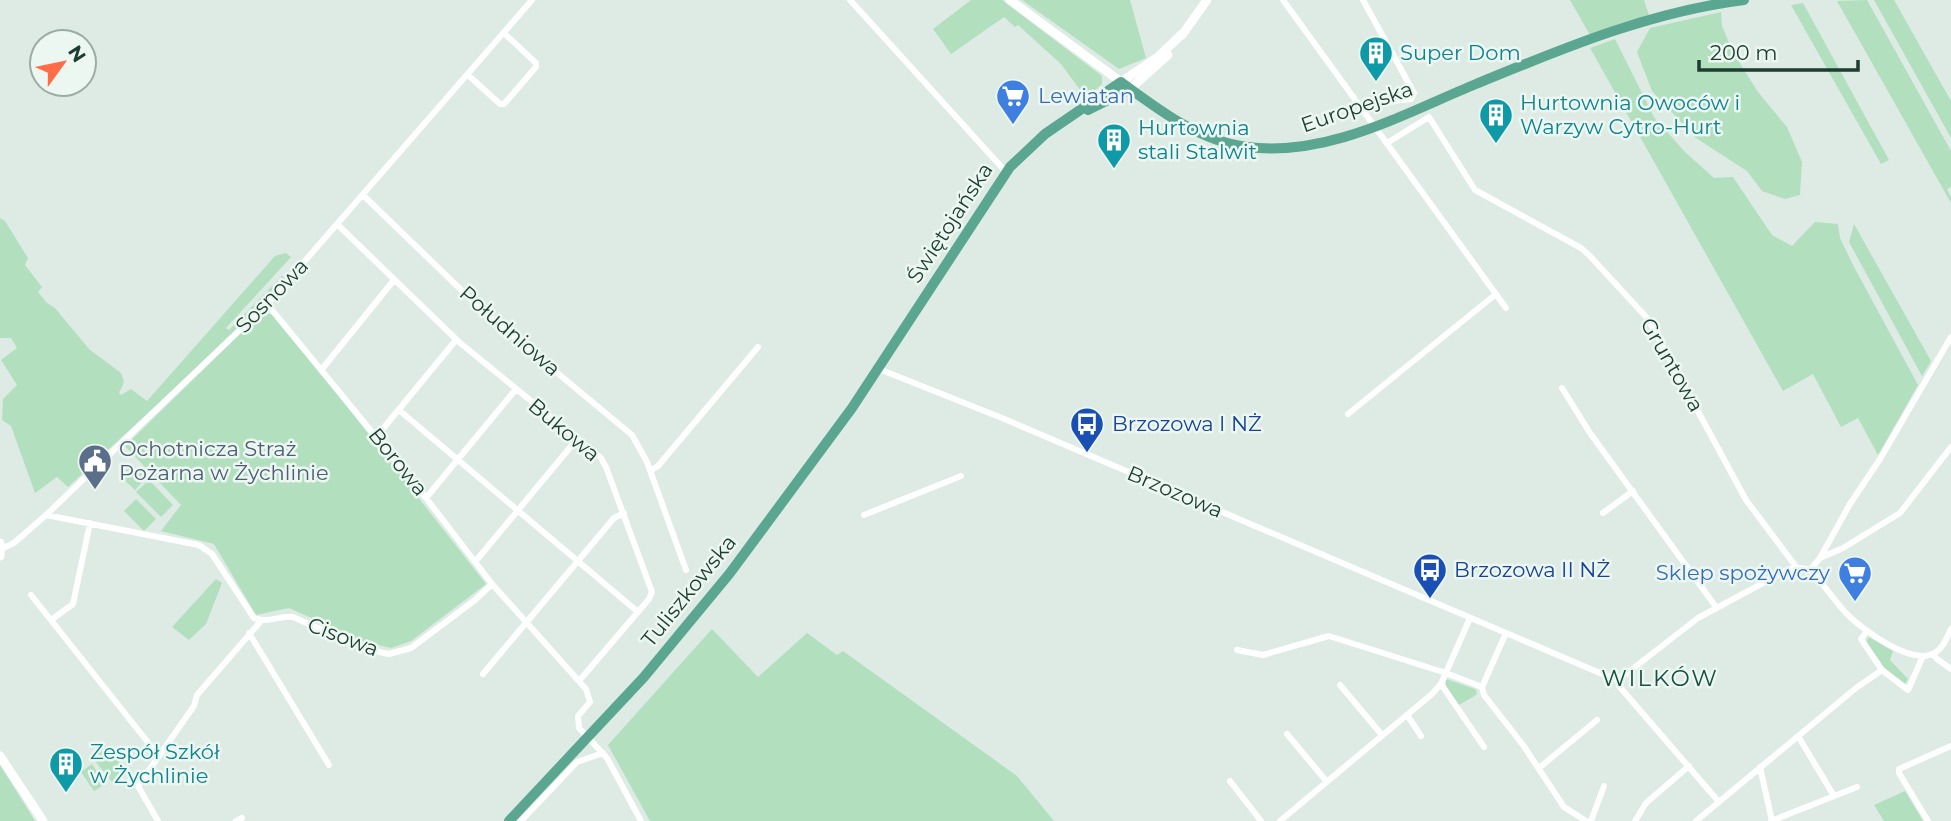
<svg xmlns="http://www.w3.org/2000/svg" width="1951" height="821" font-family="Montserrat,sans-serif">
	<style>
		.green { fill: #b2dfbd }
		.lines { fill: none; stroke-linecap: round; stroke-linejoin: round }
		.street { stroke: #fff; stroke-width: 6 }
		.secondary { stroke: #fff; stroke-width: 9 }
		.primary { stroke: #5ba690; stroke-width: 10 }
		.labels { text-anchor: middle; stroke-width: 5; stroke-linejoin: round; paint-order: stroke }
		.culture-label { font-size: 21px; fill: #0d838f; stroke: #edf7f2; text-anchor: start }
		.shop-label { font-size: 21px; fill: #366cbe; stroke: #edf7f2; text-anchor: start }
		.street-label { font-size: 21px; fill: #1d3c32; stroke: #edf7f2 }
		.transit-label { font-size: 21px; fill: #164399; stroke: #edf7f2; text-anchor: start }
		.service-label { font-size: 21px; fill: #4e5e75; stroke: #edf7f2; text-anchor: start }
		.neighbourhood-label { font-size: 23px; letter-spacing: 2px; fill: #175040; stroke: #edf7f2 }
	</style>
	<rect width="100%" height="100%" fill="#ddebe4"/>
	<path class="green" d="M971,0h31l100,76v8l-16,14 -25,-34 -43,-39 -3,2 -11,-10 -53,37 -18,-25z
		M1022,0h108l16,58 -27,11z
		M1570,0h74l5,15 -59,20z
		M1867,0l84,151v36l-4,2 4,8v6l-114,-202z
		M1874,0h20l57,101v37z
		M1803,3l86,157 -8,4 -90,-159z
		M1721,12l1,14 12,28 24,38 29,35 15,35 -2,33 -15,4 -23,-8 -15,-20 -51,-33 -44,-47 -15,-39 13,-24z
		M1615,39l39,78 30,34 30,27 19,-1 39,58 20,11 23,-24 23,2 2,14 13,27 65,120 -40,70 -20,-37 -17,9 -28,-53 -30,17 -193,-343z
		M0,218l5,3 23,37 -3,7 17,22 -4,5 9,11 8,5 34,41 32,24 3,9 -5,11 2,2 10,-6 16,12 128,-145 11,-3 5,4 -65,71 3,2 53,-54 5,4 -52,52 -167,155 -11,-10 -22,16 -24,-67 -9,-6 1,-21 14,-14 -16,-25 16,-12 -6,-10h-11z
		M1854,224l77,137 -9,15 -73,-134z
		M268,313l8,3 210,268 -75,57 -20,7 -26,-6 -76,-34 -33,7 -42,-71 -53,-13 20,-26 -56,-59 113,-110 22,-19z
		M132,464l14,14 -11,12 -15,-14z
		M149,480l24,25 -12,12 -25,-25z
		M136,499l20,20 -12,12 -20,-20z
		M216,579l6,4 -16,41 -17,16 -17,-13z
		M712,629l46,48 49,-44 30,22 6,-4 174,125 37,45h-404l-42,-76z
		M1869,637l24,14 -3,9 18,19 -3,5 -20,-13 -19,-29z
		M1446,679l29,10 2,3 -1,3 -17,10 -13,-19z
		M105,745l22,27 -14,11 -22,-27z
		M92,764l13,20 -11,7 -13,-19z
		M0,765l35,56h-35z
		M1905,791l18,30h-39l-10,-16z"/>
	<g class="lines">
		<path class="street" d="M850,0l156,172
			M1283,0l223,308
			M1363,0l51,93 -3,6c-17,2 -32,3 -47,12
			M468,75l32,29h4l32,-37v-4l-32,-30
			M1387,143l42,-26 46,73 106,58 8,7 59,64 98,181 51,68
			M364,196l119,115 149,124 15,27 39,108
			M338,225l121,117 142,116 5,9 46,125 -3,7 -70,82
			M267,304l159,194 66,86 94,105 4,13 -12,14 1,12 28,30 34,63
			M322,369l72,-89
			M879,369l123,49 612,261 8,-2 76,-59 91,-49 12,-1 9,2
			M1562,388l28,45 126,174
			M399,410l239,202
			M1348,414l148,-120
			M377,436l79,-96
			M650,471l8,-5 100,-119
			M426,498l90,-109
			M1603,513l30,-22
			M46,515l153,30 13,9 42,64c13,6 26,-3 39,-1l72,32 24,5 22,-6 64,-48 17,-16
			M864,515l97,-39
			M1,549l13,-6 32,-28 224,-214 262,-301
			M1820,558l23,-10 57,-35 51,-66
			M475,562l102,-123
			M1810,570l10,-12 30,-54 30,-45 71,-122
			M1810,570c13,13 23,29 35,42 16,17 68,56 91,40 8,-5 11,-15 15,-23
			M31,595l127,160
			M51,620l22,-16 17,-81
			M1867,631l-6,8 21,31
			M249,633l80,132
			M1506,633l-24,54 2,8 39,50 41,62 22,14
			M1237,650l26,5 66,-19 117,37 36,14
			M1933,654l4,5 14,10
			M483,674l131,-156 10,-5
			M1618,679l1,7 100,116
			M1441,684l43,63
			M1340,685l42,50
			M1407,715l14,21
			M1287,734l40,48
			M1798,736l36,60
			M1760,767l12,54
			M1539,768l58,-48
			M1230,781l31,40
			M158,821l-20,-35 56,-80 3,-11 64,-74
			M236,821l6,-3
			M521,821l56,-59 26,-9
			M1280,821l152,-127 9,-10 29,-66
			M1591,821l13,-35
			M1635,821l11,-18 43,-37
			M1696,821l160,-133 26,-18 26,20 15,-34
			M1771,821l86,-34
			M1928,821l-29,-48v-4l52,-23"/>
		<path class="secondary" d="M1010,0l111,82 37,-25 26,-25
			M1182,35l25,-35
			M1130,89l38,-34
			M0,543v13
			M0,756l43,65"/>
		<path class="primary" d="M1088,110l42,-21
			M509,821l135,-144 86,-104 122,-165 158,-241 35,-33 76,-52c38,28 78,59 126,65 81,10 156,-33 229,-63 88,-36 173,-72 268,-84"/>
	</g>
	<defs>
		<g id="building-pin" transform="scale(1.75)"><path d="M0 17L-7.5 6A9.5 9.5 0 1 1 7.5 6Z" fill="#0f9aa8" stroke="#edf7f2"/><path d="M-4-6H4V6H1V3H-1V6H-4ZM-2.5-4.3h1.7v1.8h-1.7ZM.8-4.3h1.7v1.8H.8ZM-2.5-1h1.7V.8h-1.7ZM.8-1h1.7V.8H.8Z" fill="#fff"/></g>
		<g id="supermarket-pin" transform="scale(1.75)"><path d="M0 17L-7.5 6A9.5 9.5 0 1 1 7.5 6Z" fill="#3f7fe0" stroke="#edf7f2"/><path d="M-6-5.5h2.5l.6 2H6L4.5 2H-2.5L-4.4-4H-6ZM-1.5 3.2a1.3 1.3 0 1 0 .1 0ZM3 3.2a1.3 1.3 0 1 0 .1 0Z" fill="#fff"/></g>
		<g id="bus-pin" transform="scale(1.75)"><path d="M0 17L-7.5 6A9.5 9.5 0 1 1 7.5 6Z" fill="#1a4fb4" stroke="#edf7f2"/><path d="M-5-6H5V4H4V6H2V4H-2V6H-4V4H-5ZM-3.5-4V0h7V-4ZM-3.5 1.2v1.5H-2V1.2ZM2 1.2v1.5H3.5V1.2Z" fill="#fff"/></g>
		<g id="civic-pin" transform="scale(1.75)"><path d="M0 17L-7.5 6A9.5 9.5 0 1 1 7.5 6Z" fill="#5c6f8a" stroke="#edf7f2"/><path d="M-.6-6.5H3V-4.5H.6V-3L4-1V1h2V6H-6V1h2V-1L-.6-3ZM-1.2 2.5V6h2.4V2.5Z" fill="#fff"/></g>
	</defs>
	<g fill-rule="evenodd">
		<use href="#building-pin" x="1376" y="53"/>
		<use href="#supermarket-pin" x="1013" y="96"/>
		<use href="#building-pin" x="1496" y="115"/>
		<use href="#building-pin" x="1114" y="140"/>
		<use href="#bus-pin" x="1087" y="424"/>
		<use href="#civic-pin" x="95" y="461"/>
		<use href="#bus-pin" x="1430" y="570"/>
		<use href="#supermarket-pin" x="1855" y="573"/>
		<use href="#building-pin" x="66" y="764"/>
	</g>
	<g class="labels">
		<g class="culture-label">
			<text x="1400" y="60">Super Dom</text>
			<text x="1520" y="110">Hurtownia Owoców i<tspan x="1520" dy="24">Warzyw Cytro-Hurt</tspan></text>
			<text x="1138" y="135">Hurtownia<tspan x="1138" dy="24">stali Stalwit</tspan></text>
			<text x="90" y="759">Zespół Szkół<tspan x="90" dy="24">w Żychlinie</tspan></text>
		</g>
		<g class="shop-label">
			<text x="1038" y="103">Lewiatan</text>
			<text x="1830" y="580" text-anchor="end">Sklep spożywczy</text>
		</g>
		<g class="street-label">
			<text transform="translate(1357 107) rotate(-19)" y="7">Europejska</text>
			<text transform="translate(950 223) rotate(-57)" y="7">Świętojańska</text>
			<text transform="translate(272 296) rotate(-46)" y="7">Sosnowa</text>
			<text transform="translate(510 331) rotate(41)" y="7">Południowa</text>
			<text transform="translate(1672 365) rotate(60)" y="7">Gruntowa</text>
			<text transform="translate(564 430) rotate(40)" y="7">Bukowa</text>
			<text transform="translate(398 462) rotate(51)" y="7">Borowa</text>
			<text transform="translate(1175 492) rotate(23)" y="7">Brzozowa</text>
			<text transform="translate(689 591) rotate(-51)" y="7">Tuliszkowska</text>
			<text transform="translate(343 637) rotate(21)" y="7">Cisowa</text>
		</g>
		<g class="transit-label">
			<text x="1112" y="431">Brzozowa I NŻ</text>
			<text x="1454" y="577">Brzozowa II NŻ</text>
		</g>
		<g class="service-label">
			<text x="119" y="456">Ochotnicza Straż<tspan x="119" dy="24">Pożarna w Żychlinie</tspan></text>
		</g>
		<g class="neighbourhood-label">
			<text x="1660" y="686">WILKÓW</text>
		</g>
	</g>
	<g transform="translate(63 63) rotate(57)"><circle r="33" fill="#edf7f2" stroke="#9aaca5" stroke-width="2"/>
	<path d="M0-5L12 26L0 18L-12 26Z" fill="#ff6d47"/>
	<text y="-10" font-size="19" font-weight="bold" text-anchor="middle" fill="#1d3c32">N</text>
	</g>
	<path d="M1699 60v10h159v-10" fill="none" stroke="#1d3c32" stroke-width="3.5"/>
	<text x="1710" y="60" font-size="21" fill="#1d3c32" stroke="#edf7f2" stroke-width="5" paint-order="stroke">200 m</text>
</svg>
